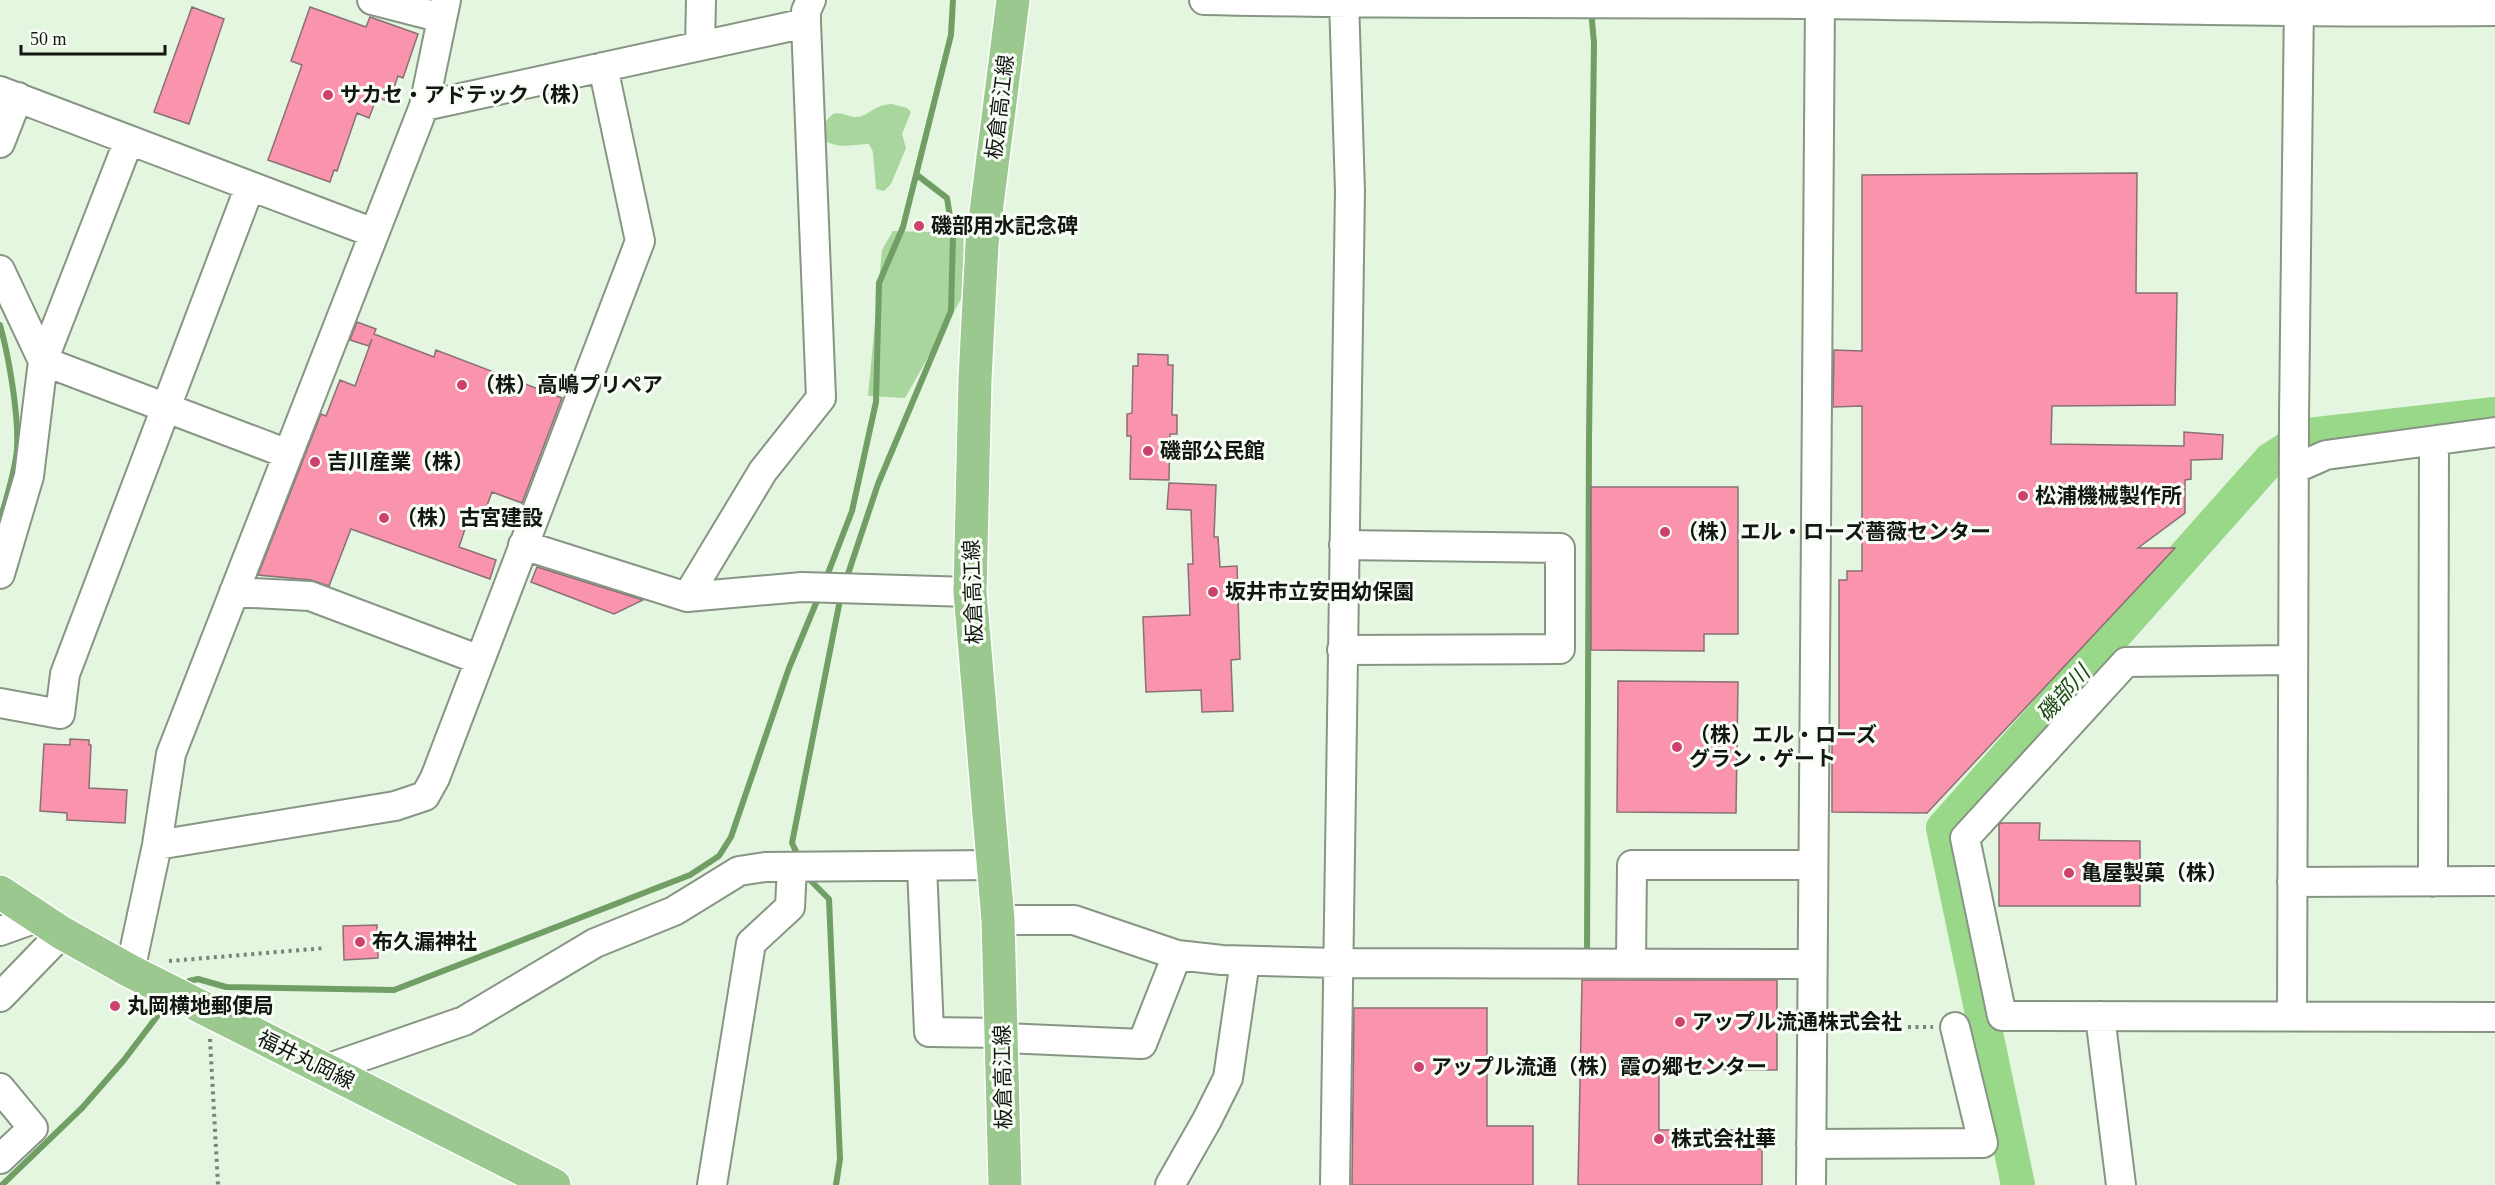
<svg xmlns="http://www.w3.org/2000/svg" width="2495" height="1185" font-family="'Times New Roman','Noto Sans JP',serif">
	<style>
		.green { fill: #a9d69d }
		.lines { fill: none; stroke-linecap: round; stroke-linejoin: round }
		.stream { stroke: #709e64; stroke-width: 6 }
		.river { stroke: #98d888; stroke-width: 34 }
		.building { fill: #fa94ac; stroke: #897074; stroke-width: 1.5 }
		.minor-casing { stroke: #869683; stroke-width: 32 }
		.major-casing { stroke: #fff; stroke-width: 36 }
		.path { stroke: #798476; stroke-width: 4; stroke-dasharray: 3 4.5; stroke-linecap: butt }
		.minor { stroke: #fff; stroke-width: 28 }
		.major { stroke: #9bc88f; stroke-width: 33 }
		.poi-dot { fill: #ce416e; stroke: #f8fef6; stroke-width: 2 }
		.labels { text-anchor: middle; stroke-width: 6; stroke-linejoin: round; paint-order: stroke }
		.poi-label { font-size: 21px; font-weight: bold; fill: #121811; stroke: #f8fef6; text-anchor: start }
		.street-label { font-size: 21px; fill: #121811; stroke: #f8fef6 }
		.water-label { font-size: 22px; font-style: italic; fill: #204915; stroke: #f8fef6 }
	</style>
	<rect width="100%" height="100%" fill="#e4f5e0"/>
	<path class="green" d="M892,104l15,4 4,4 -9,22 4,14 -15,36 -7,7 -8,-2 -3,-37 -4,-8c-16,0 -30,6 -45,-4l-1,-15c3,-4 6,-8 10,-11 7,-3 16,3 24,3 12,-1 16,-12 35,-13z
		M893,231l70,2 2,59 -60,106 -37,-2 14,-146z"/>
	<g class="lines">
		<path class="stream" d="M0,325c9,32 19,91 17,124 -2,24 -11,49 -17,72
			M846,580l32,-96 73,-173 2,-75 -6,-38 -30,-23
			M825,581l27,-70 24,-109 3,-119 24,-56 48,-192 2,-35
			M799,858l-7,-15 49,-248
			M806,876l23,23 11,260 -4,26
			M1587,956l2,-517 5,-396 -3,-33
			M184,986l5,-5 9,-2 28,8 168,3 296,-115 29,-19 12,-19 58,-169 30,-72
			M2,1185l80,-77 42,-48 44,-58"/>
		<path class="river" d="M2018,1185l-75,-357 327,-368 38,-25 187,-21"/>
	</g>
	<path class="building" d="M192,7l32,12 -35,105 -35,-12z
		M310,7l56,20 4,-10 48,17 -15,44 -5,-2 -9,26 -12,-5 -8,21 -12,-5 -20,58 -3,-1 -4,12 -62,-22 34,-95 -11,-4z
		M2137,173l-1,120h41l-2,112 -123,1 -1,38 133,2v-14l39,3 -1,24 -31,1v19l-6,1v33l-47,35h37l-248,265 -95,-1v-81h7v-151h8v-9h15v-165l-29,1 1,-57 28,1v-176z
		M357,322l19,7 -2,5 60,23 2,-7 126,48 -40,105 -30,-11 -10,27 -12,-5 -11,33 37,13 -6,19 -139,-50 -22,57 -18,-6 -53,-5 63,-161 5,2 14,-36 15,6 17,-47 -3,7 -19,-6z
		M1138,354l30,1v10h5l-1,50h5v19h-7l-1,46 -39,-1 1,-43h-4v-22l5,-1 1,-47h5z
		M1169,483l47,2 -2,52h4l2,30 17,-1 3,93 -9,1 2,51 -31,1 -1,-22 -55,2 -3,-75 47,-2 -2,-51h5l-2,-54 -24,-1z
		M1591,487h147v147h-34v17l-113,-1z
		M537,567l106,33 -29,14 -83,-32z
		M1618,681l120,1 -2,131 -119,-1z
		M70,739l19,1v5h2l-2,43 38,2 -2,33 -58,-3v-7l-27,-2 4,-67 26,1z
		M2001,823h39l-1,17 101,1v65h-141v-81z
		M377,925l1,33 -34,2 -1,-34z
		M1582,980h195v90l-118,-1v61h80v18l23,1v36h-184z
		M1354,1008h133v118h46v59h-181z"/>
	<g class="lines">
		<g class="minor-casing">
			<path id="minor" d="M372,0l70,18
				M1204,0c206,5 411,2 617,4 224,3 449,9 674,7
				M700,46l1,-46
				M0,91l374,142
				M424,106l382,-83v-12l5,-11
				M129,140l-86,221 245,93
				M0,143l18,-46
				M0,270l43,91 -14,115 -29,98
				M2294,469l32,-14 169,-23
				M523,545l164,52 115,-10 168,5
				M234,592l76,4 170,64
				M687,597l76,-126 58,-73 -15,-375
				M1342,650l218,-1v-101l-216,-3
				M2293,660l-167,2 -161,176 37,178 493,1
				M0,703l60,11 5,-40 185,-488
				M157,845l238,-39 30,-10 10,-18 205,-537 -37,-174
				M922,866l7,166 73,1
				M2292,882l203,-1
				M2433,882l1,-441
				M998,920h76l103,35 45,5 115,3 474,1
				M0,931l39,-14
				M1631,962l1,-97h180
				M130,971l27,-126 14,-91 253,-648 22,-106
				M0,997l62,-64
				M2100,1016l21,169
				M2292,1016l2,-599 5,-417
				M1002,1038l140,6 35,-89
				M326,1069l138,-48 131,-78 79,-32 65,-40 26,-4 227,-2
				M0,1088l33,40 -33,31
				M1811,1144l172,-1 -28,-116
				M712,1185l39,-242 39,-36 2,-40
				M1170,1185l37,-65 21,-42 17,-117
				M1335,1185l15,-994 -6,-191
				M1811,1185l9,-1185"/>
		</g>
		<g class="major-casing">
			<path id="major" d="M0,892l62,41 68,38 424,214
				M1005,1185l-7,-265 -28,-328 5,-213 7,-135 31,-244"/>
		</g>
		<path class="path" d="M169,961l157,-13
			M1833,1027h100
			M210,1039l8,146"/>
		<use href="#minor" class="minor"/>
		<use href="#major" class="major"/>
	</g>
	<g class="poi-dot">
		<circle cx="328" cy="95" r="6"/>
		<circle cx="919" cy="226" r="6"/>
		<circle cx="462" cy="385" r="6"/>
		<circle cx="1148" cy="451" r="6"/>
		<circle cx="315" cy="462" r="6"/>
		<circle cx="2023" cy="496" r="6"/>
		<circle cx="384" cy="518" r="6"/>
		<circle cx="1665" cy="532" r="6"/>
		<circle cx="1213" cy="592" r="6"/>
		<circle cx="1677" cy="747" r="6"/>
		<circle cx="2069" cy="873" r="6"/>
		<circle cx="360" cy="942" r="6"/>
		<circle cx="115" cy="1006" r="6"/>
		<circle cx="1680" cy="1022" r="6"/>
		<circle cx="1419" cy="1067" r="6"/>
		<circle cx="1659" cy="1139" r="6"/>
	</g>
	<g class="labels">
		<g class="poi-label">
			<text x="340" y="102">サカセ・アドテック（株）</text>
			<text x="931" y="233">磯部用水記念碑</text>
			<text x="474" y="392">（株）高嶋プリペア</text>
			<text x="1160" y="458">磯部公民館</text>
			<text x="327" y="469">吉川産業（株）</text>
			<text x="2035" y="503">松浦機械製作所</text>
			<text x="396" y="525">（株）古宮建設</text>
			<text x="1677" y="539">（株）エル・ローズ薔薇センター</text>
			<text x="1225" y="599">坂井市立安田幼保園</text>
			<text x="1689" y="742">（株）エル・ローズ<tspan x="1689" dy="24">グラン・ゲート</tspan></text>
			<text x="2081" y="880">亀屋製菓（株）</text>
			<text x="372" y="949">布久漏神社</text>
			<text x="127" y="1013">丸岡横地郵便局</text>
			<text x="1692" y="1029">アップル流通株式会社</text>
			<text x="1431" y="1074">アップル流通（株）霞の郷センター</text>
			<text x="1671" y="1146">株式会社華</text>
		</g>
		<g class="street-label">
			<text transform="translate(1000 107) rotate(-83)" y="7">板倉高江線</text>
			<text transform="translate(973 592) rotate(-92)" y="7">板倉高江線</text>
			<text transform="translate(306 1060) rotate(26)" y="7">福井丸岡線</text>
			<text transform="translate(1003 1077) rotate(-91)" y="7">板倉高江線</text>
		</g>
		<g class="water-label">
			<text transform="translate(2063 693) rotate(-48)" y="8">磯部川</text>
		</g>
	</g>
	<path d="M21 45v9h144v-9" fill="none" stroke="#121811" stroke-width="3"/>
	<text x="30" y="45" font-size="18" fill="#121811" stroke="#f8fef6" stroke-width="4.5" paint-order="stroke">50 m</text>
</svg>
